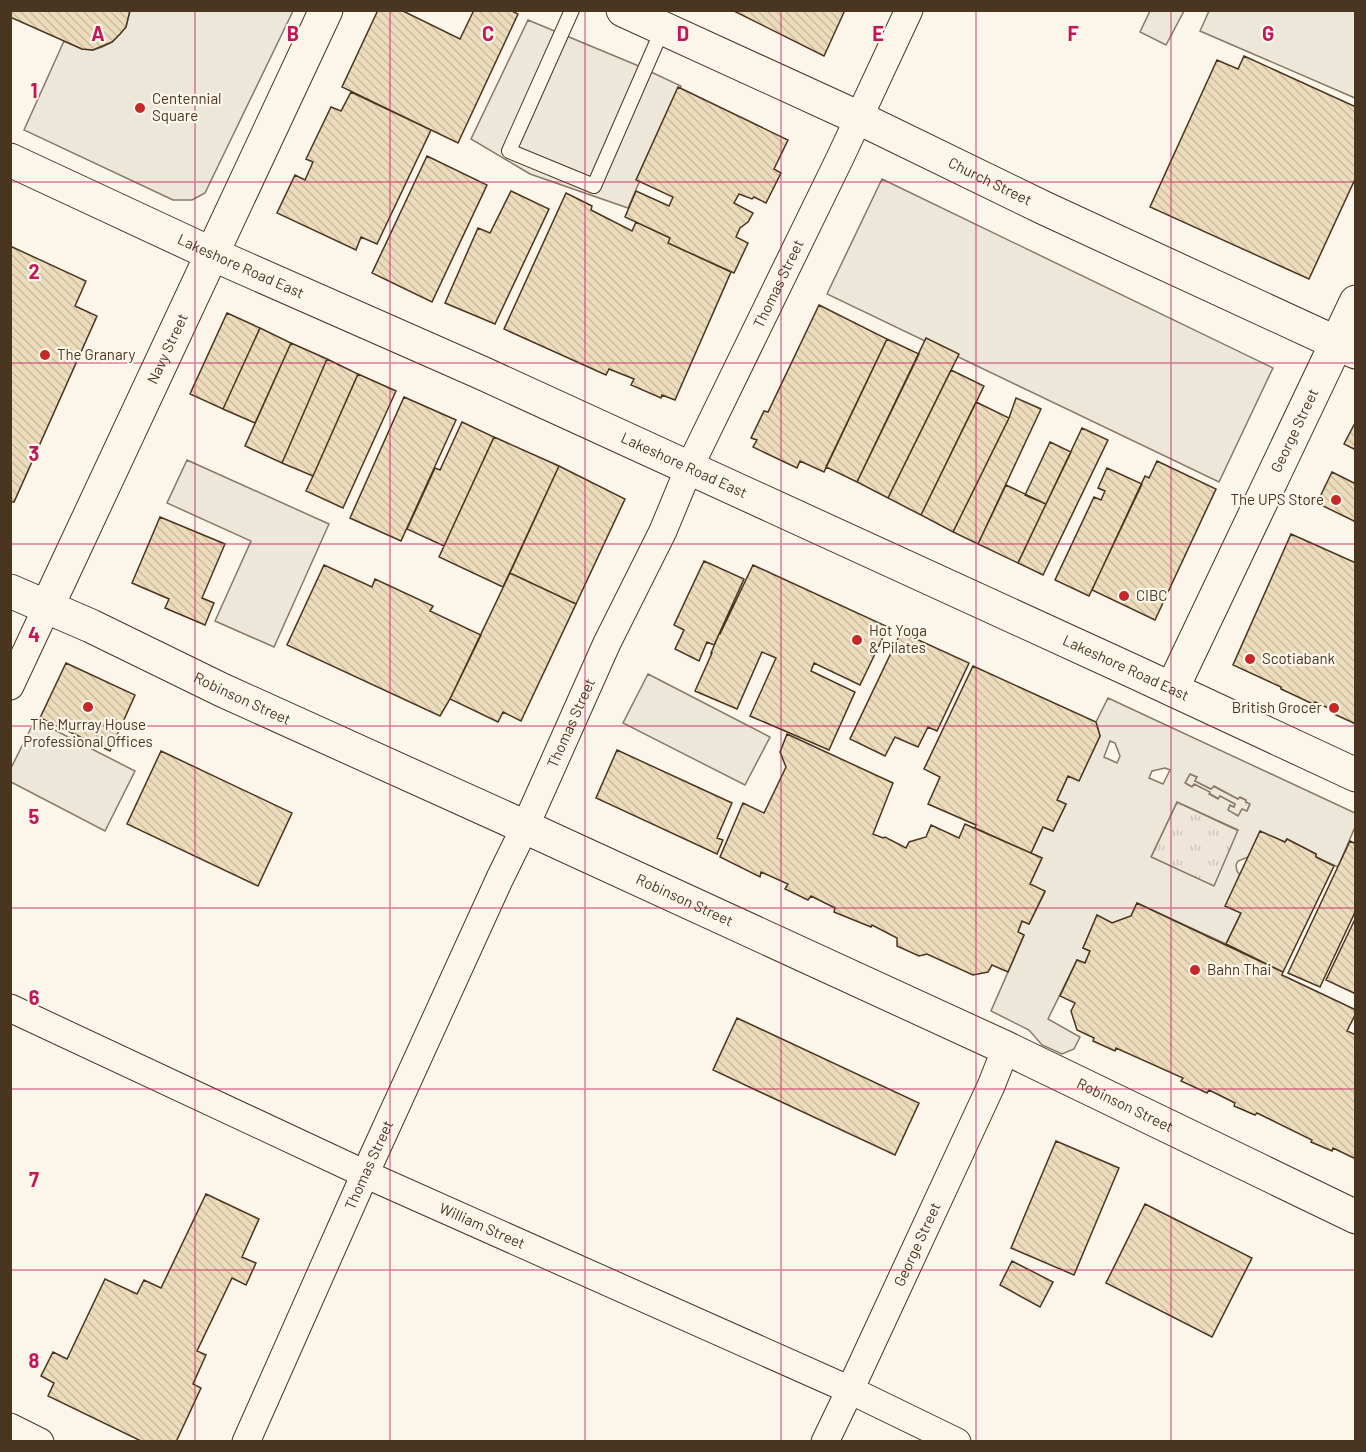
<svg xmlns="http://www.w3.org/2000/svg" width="1366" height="1452" font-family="Barlow,sans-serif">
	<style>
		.grass { fill: url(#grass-tufts); stroke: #887966; stroke-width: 1.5 }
		.parking { fill: #ede7d9; stroke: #887966; stroke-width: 1.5; fill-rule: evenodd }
		.building { fill: url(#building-back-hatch); stroke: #4a3520; stroke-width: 1.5 }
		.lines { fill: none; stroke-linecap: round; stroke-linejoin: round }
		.service-casing { stroke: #4a3520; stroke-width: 16 }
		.minor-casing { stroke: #4a3520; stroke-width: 29 }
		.tertiary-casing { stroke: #4a3520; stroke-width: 35 }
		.primary-casing { stroke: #4a3520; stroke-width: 35 }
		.service { stroke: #fbf6e9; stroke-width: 14 }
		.minor { stroke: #fbf6e9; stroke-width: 27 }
		.tertiary { stroke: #fbf6e9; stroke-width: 33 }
		.primary { stroke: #fbf6e9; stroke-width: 33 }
		.grid { fill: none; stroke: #c2185b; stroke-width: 1.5; stroke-opacity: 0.55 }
		.poi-dot { fill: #c62828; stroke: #fbf6e9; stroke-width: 2 }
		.labels { text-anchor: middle; stroke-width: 4.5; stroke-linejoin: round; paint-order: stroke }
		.poi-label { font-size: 15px; fill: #4a3520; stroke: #fbf6e9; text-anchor: start }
		.street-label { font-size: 15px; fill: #4a3520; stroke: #fbf6e9 }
		.grid-label { font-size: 20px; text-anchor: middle; font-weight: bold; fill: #c2185b; stroke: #fbf6e9; stroke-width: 4.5; stroke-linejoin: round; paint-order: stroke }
	</style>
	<defs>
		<pattern id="grass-tufts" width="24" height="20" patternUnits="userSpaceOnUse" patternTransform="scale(1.5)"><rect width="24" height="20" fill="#ede6d9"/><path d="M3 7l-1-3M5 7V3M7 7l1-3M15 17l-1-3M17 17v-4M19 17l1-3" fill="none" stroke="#cdc6ba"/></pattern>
		<pattern id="building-back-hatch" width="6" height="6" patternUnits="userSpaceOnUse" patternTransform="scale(1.5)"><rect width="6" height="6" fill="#ecdcbc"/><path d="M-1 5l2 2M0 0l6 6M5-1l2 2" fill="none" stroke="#ccbda1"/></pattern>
	</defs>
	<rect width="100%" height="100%" fill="#fbf6e9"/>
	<path class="grass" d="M1190,774l7,3 -2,4 16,8 2,-3 25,13 1,-2 7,3 4,4 -3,7 -8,5 -12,-5 3,-6 4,2 1,-3 -15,-8 -1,3 -25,-14 -2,2 -7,-4z
		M1177,802l62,29 -25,56 -63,-30z"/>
	<path class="parking" d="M130,11h163l-88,182 -13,7h-19l-149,-70 40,-89 18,8 11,1 9,-3 10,-5 8,-8 6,-7z
		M1150,11h34l-18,34 -26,-13z
		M1209,11h146v87l-155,-67z
		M528,20l106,44 47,22 -53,122 -98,-34 -59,-35z
		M882,179l391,189 -54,114 -392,-188z
		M187,460l142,64 -55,123 -59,-26 36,-80 -84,-38z
		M648,674l122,63 -25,48 -122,-62z
		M1108,698l247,115v14l-17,40 -22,-10v-3l-29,-15 -2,3 -47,19 -2,4 1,6 3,4 1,38 -15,31 -89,-41 -6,13 -19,7 -15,-8 -14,33 7,3 -5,12 -8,-3 -29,59 32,18 -6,12 -12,5 -20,-9 -13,-15 -38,-19 33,-76 -6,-3 4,-11 7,3 16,-32 -15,-8 12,-26 -11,-5 12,-26 10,4 13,-27 -9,-4 11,-24 11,4 21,-44 -4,-14zM1110,741l5,2 5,13 -3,7 -13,-6zM1165,768l5,2 -7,14 -14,-6 3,-7zM1190,774l7,3 -2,4 16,8 3,-3 24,13 2,-2 6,3v2l4,2 -3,7 -5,-2 -4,7 -10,-6 2,-5 4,2 1,-3 -15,-8 -2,3 -9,-5 1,-2 -16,-8 -2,3 -7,-4zM1177,802l61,28 -24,56 -63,-29z
		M35,720l100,51 -30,60 -94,-49v-14z"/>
	<path class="building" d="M10,10h120l-4,17 -6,7 -8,8 -19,8 -11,-1 -72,-32z
		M378,10h23l59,29 14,-29h36l8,4 -60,129 -116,-56z
		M732,10h113l-21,46z
		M1244,56l112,51v70l-47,102 -159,-72 67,-147 21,9z
		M678,87l110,53 -14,29 7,4 -15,30 -12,-6 -2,2 -13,-5 -5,9 19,10 -5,9 -8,6 -4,9 12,6 -14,30 -66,-30 2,-5 -45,-21 11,-26 33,15 4,-9 -37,-17z
		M351,92l80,38 -54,114 -16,-7 -5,13 -79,-37 18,-38 10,5 8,-18 -7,-3 25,-52 10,4z
		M427,156l60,29 -55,117 -60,-29z
		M511,191l38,18 -54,115 -50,-21 33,-75 12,5z
		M566,193l26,13 -1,4 41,21 4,-9 34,16 -2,5 63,29 -56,128 -13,-5 -1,3 -30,-13 3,-6 -25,-10 -3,6 -102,-46z
		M10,246l76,35 -11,25 22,10 -83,186 -4,-1z
		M819,305l68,34 -63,133 -24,-11 -3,7 -44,-21 4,-7 -6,-2 13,-27 4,1z
		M227,313l33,15 -37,81 -33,-15z
		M260,328l31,15 -36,80 -32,-14z
		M926,338l33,16 -71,144 -31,-16z
		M887,339l32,15 -62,128 -31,-15z
		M291,343l36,16 -45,104 -37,-17z
		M327,359l31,15 -45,102 -31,-13z
		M951,370l33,16 -63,129 -33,-17z
		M358,374l38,17 -53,117 -37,-17 7,-15z
		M404,397l52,23 -55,121 -51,-23z
		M1016,398l25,11 -63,135 -25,-12 56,-114z
		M976,402l33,16 -56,114 -32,-17z
		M1356,421v29l-12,-6z
		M462,422l32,15 -50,109 -37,-17 28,-61 5,2z
		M1082,428l26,12 -65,135 -25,-12z
		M494,437l65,29 -56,121 -64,-30z
		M1050,442l21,10 -25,52 -21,-9z
		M1157,461l59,28 -61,131 -63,-30 53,-114 4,2z
		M559,466l66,33 -49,105 -66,-31z
		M1107,468l35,16 -53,112 -34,-16 39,-83 7,3 4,-9 -7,-3z
		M1332,472l24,12v38l-39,-19z
		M1006,485l40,19 -28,59 -40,-19z
		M160,517l65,27 -23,54 12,5 -9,22 -40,-17 4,-9 -37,-16z
		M1291,534l65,29v161l-22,-10 1,-3 -20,-9 -2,2 -32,-15v-2l-48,-22z
		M704,561l40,18 -30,66 -7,-3 -8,19 -24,-12 9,-19 -10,-5z
		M324,565l48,22 3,-8 58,27 -3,5 51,24 -31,64 -10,17 -153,-71z
		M753,565l135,62 -28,58 -46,-22 -3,8 44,21 -26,58 -79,-34 26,-58 -14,-6 -25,57 -42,-18 17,-38h-1l8,-19h1z
		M510,573l66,31 -55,117 -18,-9 -5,10 -48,-23z
		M901,632l68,31 -32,68 -9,-4 -10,20 -23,-10 -10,19 -35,-17z
		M66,663l69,32 -25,56 -70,-33z
		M973,666l123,56 4,14 -21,45 -11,-5 -11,24 9,4 -13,27 -10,-4 -12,26 -56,-25 1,-3 -48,-21 12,-27 -16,-8z
		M787,734l106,49 -20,51 10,4 2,-1 21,11 3,-6 17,-5 5,-12 28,13 6,-14 77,34 -12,26 15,7 -16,33 -7,-3 -4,11 6,3 -16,37 -16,-7 -4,7 -15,3 -46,-21 -8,2 -22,-10v-8l-25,-13 -1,2 -37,-15 1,-4 -24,-12 -3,4 -23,-11 3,-5 -27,-12 -1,5 -40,-20 23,-54 21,10 22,-46 -6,-15z
		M617,750l115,53 -15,35 6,2 -6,14 -121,-56z
		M161,751l131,62 -34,73 -131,-62z
		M1260,831l25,11 2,-3 29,15v3l18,9 -51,106 -57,-28 15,-31 -16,-7z
		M1350,841l6,3v66l-36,77 -32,-14z
		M1137,903l146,69 -1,3 74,35v3l-9,18 9,4v124l-23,-11 -1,3 -21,-9 1,-2 -55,-27 -2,2 -21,-9 1,-3 -26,-13 -2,3 -26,-12 2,-3 -67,-30 -1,3 -22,-10 1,-3 -17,-8 -6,-19 4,-8 -15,-7 17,-36 8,3 5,-12 -7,-3 14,-33 15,8 19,-7z
		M1356,917v77l-30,-14z
		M737,1018l182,85 -24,52 -182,-85z
		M1056,1141l63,27 -45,107 -63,-27z
		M206,1194l53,25 -17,38 14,6 -10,22 -14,-7 -35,73 9,4 -13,29 8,4 -25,54h-33l-95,-46 6,-13 -13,-7 12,-24 14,7 38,-80 32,15 7,-14 17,8z
		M1145,1204l107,54 -40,79 -106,-54z
		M1012,1261l41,21 -13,25 -40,-22z"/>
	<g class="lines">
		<g class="service-casing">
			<path id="service" d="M572,10l-63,141 85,35 69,-158"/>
		</g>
		<g class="minor-casing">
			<g id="minor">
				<path d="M10,686l37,-79"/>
				<path id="s1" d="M10,1008l355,166 485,216 107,52"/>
				<path d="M10,1427l30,15"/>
				<path id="s2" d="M246,1442l119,-268 135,-296 25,-51 82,-184 56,-112 26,-63 151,-310 69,-148"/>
				<path id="s3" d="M825,1442l25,-52 141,-304 15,-38"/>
			</g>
		</g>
		<g class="tertiary-casing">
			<g id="tertiary">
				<path id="s4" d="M623,10l236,108 185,90 312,144"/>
				<path id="s5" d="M10,591l81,35 131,64 303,137 481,221 350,169"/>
				<path id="s6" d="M47,607l279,-597"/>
				<path id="s7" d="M1172,689l184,-387"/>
			</g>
		</g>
		<g class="primary-casing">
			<g id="primary">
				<path id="s8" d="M10,160l202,94 270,119 655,300 219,102"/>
			</g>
		</g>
		<use href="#service" class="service"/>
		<use href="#minor" class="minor"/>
		<use href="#tertiary" class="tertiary"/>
		<use href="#primary" class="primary"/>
	</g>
	<path class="grid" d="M195,10v1432M390,10v1432M585,10v1432M781,10v1432M976,10v1432M1171,10v1432M10,182h1346M10,363h1346M10,544h1346M10,726h1346M10,908h1346M10,1089h1346M10,1270h1346"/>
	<g class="poi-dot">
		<circle cx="140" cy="108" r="6"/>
		<circle cx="45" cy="355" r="6"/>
		<circle cx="1336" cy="500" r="6"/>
		<circle cx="1124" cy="596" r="6"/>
		<circle cx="857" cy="640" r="6"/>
		<circle cx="1250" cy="659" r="6"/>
		<circle cx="88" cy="707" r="6"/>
		<circle cx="1334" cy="708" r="6"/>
		<circle cx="1195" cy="970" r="6"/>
	</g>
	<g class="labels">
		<g class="poi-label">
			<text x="152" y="104">Centennial<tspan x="152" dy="17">Square</tspan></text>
			<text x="57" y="360">The Granary</text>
			<text x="1324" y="505" text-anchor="end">The UPS Store</text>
			<text x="1136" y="601">CIBC</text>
			<text x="869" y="636">Hot Yoga<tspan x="869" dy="17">&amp; Pilates</tspan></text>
			<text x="1262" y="664">Scotiabank</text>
			<text x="1322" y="713" text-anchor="end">British Grocer</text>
			<text x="88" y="730" text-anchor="middle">The Murray House<tspan x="88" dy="17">Professional Offices</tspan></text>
			<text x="1207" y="975">Bahn Thai</text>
		</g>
		<g class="street-label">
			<text dy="5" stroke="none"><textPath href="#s4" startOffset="405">Church Street</textPath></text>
			<text dy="5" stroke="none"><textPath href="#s8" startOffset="254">Lakeshore Road East</textPath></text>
			<text dy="5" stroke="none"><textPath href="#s2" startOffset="1275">Thomas Street</textPath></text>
			<text dy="5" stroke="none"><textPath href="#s6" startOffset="285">Navy Street</textPath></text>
			<text dy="5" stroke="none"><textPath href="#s7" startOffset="286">George Street</textPath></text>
			<text dy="5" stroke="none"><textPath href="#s8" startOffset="740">Lakeshore Road East</textPath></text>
			<text dy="5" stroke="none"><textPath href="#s8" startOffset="1226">Lakeshore Road East</textPath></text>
			<text dy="5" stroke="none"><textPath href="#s5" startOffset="256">Robinson Street</textPath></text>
			<text dy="5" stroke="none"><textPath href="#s2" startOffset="789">Thomas Street</textPath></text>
			<text dy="5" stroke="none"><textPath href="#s5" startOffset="742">Robinson Street</textPath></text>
			<text dy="5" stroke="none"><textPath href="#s5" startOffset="1228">Robinson Street</textPath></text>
			<text dy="5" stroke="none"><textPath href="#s2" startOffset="303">Thomas Street</textPath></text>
			<text dy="5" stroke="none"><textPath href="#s1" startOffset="520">William Street</textPath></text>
			<text dy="5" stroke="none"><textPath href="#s3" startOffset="218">George Street</textPath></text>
		</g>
	</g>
	<g class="grid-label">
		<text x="98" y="41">A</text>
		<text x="293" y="41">B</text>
		<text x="488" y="41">C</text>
		<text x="683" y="41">D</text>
		<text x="878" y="41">E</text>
		<text x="1073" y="41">F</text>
		<text x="1268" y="41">G</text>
		<text x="34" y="98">1</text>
		<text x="34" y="279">2</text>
		<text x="34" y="461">3</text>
		<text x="34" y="642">4</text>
		<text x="34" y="824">5</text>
		<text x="34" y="1005">6</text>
		<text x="34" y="1187">7</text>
		<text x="34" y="1368">8</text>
	</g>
	<rect width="1366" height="1452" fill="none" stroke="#4a3520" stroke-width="24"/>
</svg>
